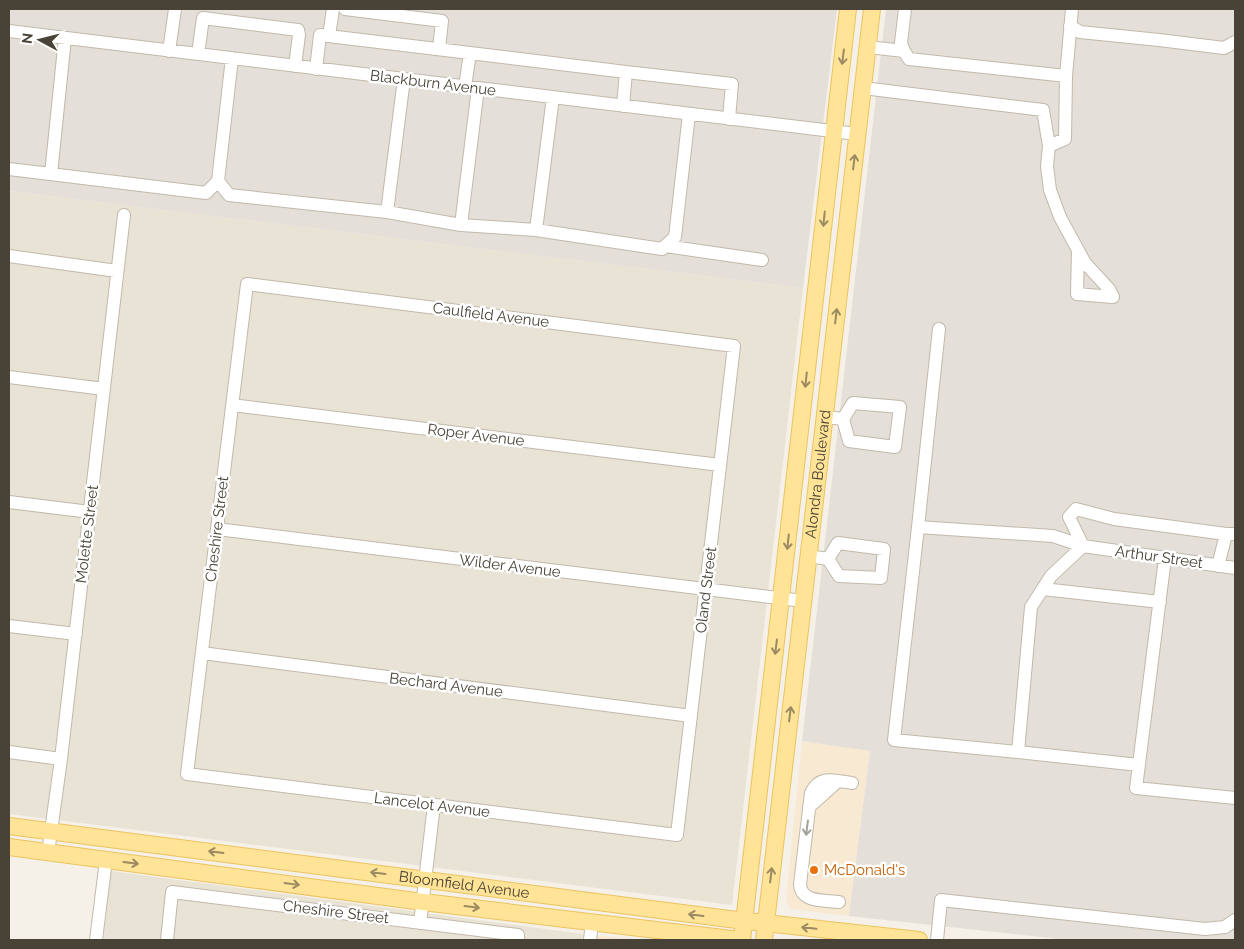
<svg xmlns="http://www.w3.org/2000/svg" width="1244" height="949" font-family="Raleway,sans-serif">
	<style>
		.residential { fill: #e9e3d6 }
		.commercial { fill: #f8e9d2 }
		.industrial { fill: #e4e0d9 }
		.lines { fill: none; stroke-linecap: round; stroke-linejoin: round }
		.minor-casing { stroke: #c1b9aa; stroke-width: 14 }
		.major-casing { stroke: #ebc460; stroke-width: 18 }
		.minor { stroke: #fff; stroke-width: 12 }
		.major { stroke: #ffe397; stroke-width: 16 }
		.oneway { stroke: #9b8a62 }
		.oneway2 { stroke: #a4a09a }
		.food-dot { fill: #e8710a; stroke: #fff; stroke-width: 2 }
		.labels { text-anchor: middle; stroke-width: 5; stroke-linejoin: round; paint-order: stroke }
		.street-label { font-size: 15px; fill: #494236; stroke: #fff }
		.food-label { font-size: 15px; fill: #c56008; stroke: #fff; text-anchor: start }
	</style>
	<rect width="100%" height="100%" fill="#f5f1e8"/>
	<path class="residential" d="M9,191l794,97 -71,617 -723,-91z
		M111,871l472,63 -1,6h-479z"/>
	<path class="commercial" d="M802,741l68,9 -21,166 -59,-7 -4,-9z
		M583,934l58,6h-59z"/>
	<path class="industrial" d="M9,9h828l-34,279 -794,-97z
		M886,9h349v931h-167l-219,-24 21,-165 -68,-10z"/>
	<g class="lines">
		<g class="minor-casing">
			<path id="minor" d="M345,9l97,12 -3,28
				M1070,26l10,6 79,8 65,8 11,-6
				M9,31l848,103
				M329,36l4,-27
				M868,47l36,4 -3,-8 4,-34
				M169,51l6,-42
				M904,51l5,8 157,17 6,-67
				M198,54l5,-36 95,12 1,5 -4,31
				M232,58l-14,123 11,14 158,17 74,13 75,5 126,19 13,-12 14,-123
				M316,69l4,-34 150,18
				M465,87l5,-34 156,19
				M863,88l180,22 6,36 -2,20 3,24 10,27 25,46 24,26 4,8 -36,-3 1,-44
				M623,106l3,-34 106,12 -3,35
				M1049,146l16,-7 1,-63
				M9,169l197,24 12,-12
				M51,174l14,-136
				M387,212l17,-133
				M461,225l17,-137
				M536,230l17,-133
				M665,246l97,14
				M9,256l108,15
				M247,284l487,62 -57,489 -490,-61z
				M9,377l95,12
				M232,405l488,60
				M825,417l18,2 6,22 46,6 5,-40 -47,-4 -10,16
				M9,502l81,10
				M918,527l21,-198
				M217,529l586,72
				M1083,546l-32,30 -20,31 -13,145 121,13
				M1083,546l-14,-29 7,-8 38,10 112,15h9
				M808,556l20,3 11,17 42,2 3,-29 -46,-6 -10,16
				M1165,558l-29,230 99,10
				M1218,566l8,-32
				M1043,589l117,13
				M9,626l67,8
				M202,653l489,63
				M9,752l52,7
				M1018,752l-124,-12 24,-213 135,9 30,10 152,22
				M809,807l29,-26
				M48,853l13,-94 63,-544
				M839,902c-15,-2 -38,1 -39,-18l11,-91c9,-19 24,-12 41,-10
				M420,923l14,-118
				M96,940l10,-80
				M167,940l5,-48 346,43v5
				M590,940l2,-18
				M937,940l4,-40 264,29 20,-2 10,-7"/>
		</g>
		<g class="major-casing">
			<g id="major">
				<path id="s1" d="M9,826l720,93 190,21"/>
				<path d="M9,847l414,55 317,38"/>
				<path d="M742,940l106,-931"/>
				<path id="s2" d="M764,940l108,-931"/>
			</g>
		</g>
		<use href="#minor" class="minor"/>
		<use href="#major" class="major"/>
	</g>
	<defs><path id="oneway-shaft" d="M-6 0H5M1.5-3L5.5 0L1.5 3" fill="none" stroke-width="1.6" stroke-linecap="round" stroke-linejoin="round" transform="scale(1.25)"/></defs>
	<g class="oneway">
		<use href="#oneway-shaft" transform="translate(843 57) rotate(97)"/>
		<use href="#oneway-shaft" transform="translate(854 162) rotate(-83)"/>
		<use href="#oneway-shaft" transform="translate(824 219) rotate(96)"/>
		<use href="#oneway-shaft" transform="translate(836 316) rotate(-83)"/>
		<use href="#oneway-shaft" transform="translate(806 380) rotate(96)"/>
		<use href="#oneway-shaft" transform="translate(788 542) rotate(96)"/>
		<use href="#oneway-shaft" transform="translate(776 647) rotate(97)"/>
		<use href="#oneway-shaft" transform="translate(790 714) rotate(-83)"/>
		<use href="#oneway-shaft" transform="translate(216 852) rotate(-173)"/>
		<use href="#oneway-shaft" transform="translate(131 863) rotate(7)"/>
		<use href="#oneway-shaft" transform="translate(378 873) rotate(-173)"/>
		<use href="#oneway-shaft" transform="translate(771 875) rotate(-83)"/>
		<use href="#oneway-shaft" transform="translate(292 884) rotate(8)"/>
		<use href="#oneway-shaft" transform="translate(472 907) rotate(7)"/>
		<use href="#oneway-shaft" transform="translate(696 915) rotate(-173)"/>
		<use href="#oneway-shaft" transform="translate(809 928) rotate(-174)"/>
	</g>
	<use class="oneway2" href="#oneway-shaft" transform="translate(807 828) rotate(97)"/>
	<circle class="food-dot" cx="814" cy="870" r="5"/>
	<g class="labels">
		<g class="street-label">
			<text transform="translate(433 83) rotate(7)" y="5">Blackburn Avenue</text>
			<text transform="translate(491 315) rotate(7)" y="5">Caulfield Avenue</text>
			<text transform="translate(476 435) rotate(7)" y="5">Roper Avenue</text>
			<text dy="5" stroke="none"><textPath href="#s2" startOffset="469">Alondra Boulevard</textPath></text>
			<text transform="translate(217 529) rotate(-83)" y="5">Cheshire Street</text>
			<text transform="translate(87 534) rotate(-83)" y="5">Molette Street</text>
			<text transform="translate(1159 557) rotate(8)" y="5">Arthur Street</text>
			<text transform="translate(510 566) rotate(7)" y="5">Wilder Avenue</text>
			<text transform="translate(706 590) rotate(-83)" y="5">Oland Street</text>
			<text transform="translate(446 685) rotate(7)" y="5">Bechard Avenue</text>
			<text transform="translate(432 805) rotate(7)" y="5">Lancelot Avenue</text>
			<text dy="5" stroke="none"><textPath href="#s1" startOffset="459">Bloomfield Avenue</textPath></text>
			<text transform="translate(336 912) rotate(7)" y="5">Cheshire Street</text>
		</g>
		<g class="food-label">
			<text x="824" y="875">McDonald's</text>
		</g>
	</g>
	<rect width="1244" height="949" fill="none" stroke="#494236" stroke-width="20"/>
	<g transform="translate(40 40) rotate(277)" stroke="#ffffff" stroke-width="4" paint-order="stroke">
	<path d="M0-4L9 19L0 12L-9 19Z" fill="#494236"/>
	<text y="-8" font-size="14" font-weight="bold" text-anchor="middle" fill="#494236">N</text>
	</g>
</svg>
